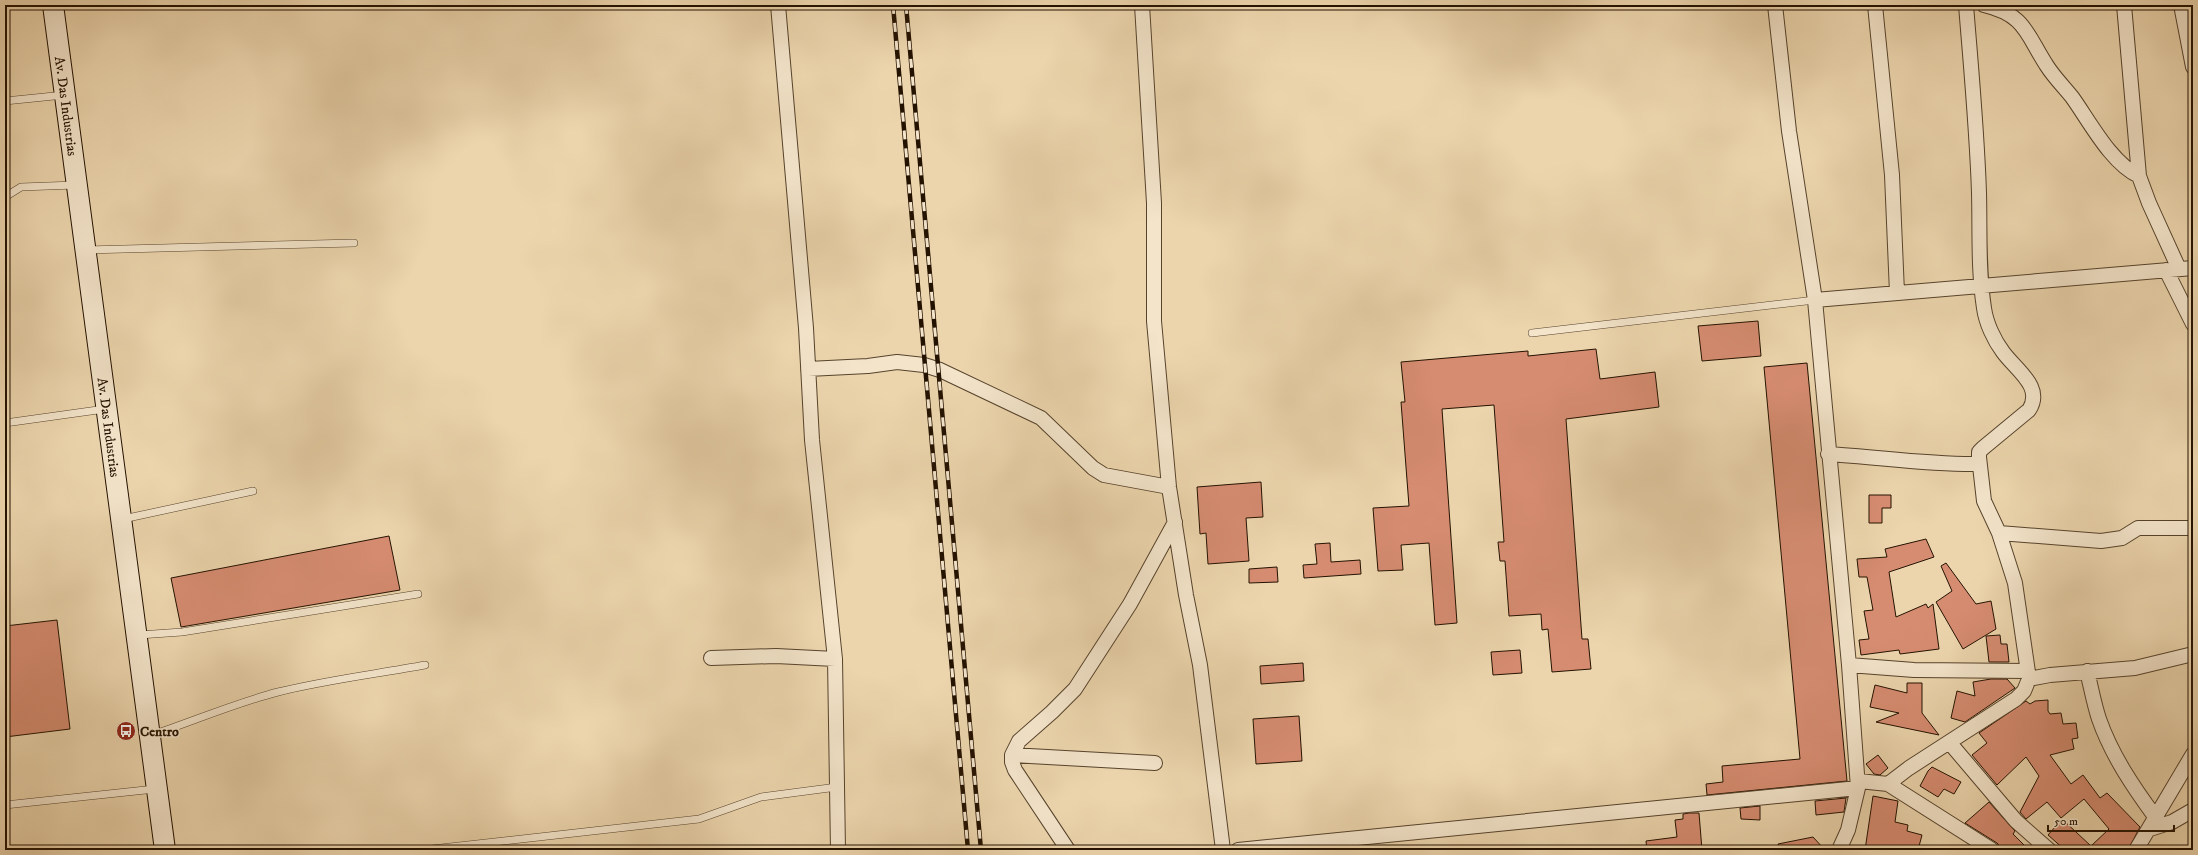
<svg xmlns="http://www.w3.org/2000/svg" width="2198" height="855" font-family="'IM FELL DW Pica',serif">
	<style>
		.building { fill: #d68c71; stroke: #241201 }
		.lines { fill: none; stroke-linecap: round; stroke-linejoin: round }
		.service-casing { stroke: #56432c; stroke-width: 8 }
		.minor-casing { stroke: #56432c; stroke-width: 16 }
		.secondary-casing { stroke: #241201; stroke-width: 22 }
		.service { stroke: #f3e4ca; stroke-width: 7 }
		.minor { stroke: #f3e4ca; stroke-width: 14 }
		.secondary { stroke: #f3e4ca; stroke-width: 20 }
		.rail-casing { stroke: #241201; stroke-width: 4.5 }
		.rail { stroke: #f3e4ca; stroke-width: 3; stroke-dasharray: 9; stroke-linecap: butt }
		.labels { text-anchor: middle; stroke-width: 3; stroke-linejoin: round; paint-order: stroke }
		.street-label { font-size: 14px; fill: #241201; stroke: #f3e4ca }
		.poi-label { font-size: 14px; font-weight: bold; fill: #241201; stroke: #f3e4ca; text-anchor: start }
	</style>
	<rect width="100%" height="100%" fill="#ecd5ad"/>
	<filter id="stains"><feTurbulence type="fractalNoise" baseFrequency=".005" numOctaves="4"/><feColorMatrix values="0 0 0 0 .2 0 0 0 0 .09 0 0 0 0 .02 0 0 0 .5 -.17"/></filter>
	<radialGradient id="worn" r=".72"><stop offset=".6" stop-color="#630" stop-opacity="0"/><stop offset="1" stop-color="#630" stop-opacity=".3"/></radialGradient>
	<path class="building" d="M1758,321l3,35 -59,5 -4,-35z
		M1596,349l4,30 55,-7 4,35 -93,12 16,220h6l3,30 -39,3 -4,-43 -6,1 -1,-16 -32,2 -4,-55h-5l-2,-19h6l-10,-137 -52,4 15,214 -22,2 -6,-82 -28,2 2,25 -25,1 -5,-63 36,-2 -8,-104h4l-4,-40 127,-11v5z
		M1807,363l40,418 -140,14 -1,-11 17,-2 -1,-16 78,-7 -36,-392z
		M1261,482l2,35 -17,1 3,43 -41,3 -2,-31 -6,1 -3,-47z
		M1869,495h22v13h-9v15h-13z
		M389,536l11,54 -219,37 -10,-49z
		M1926,539l8,18 -45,15 7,45 30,-13 2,4 5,-4 6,45 -39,5 -1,-4 -38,5 -2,-15 10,-1 -5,-28 9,-1 -6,-33h-8l-2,-18 30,-2 -2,-8z
		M1330,543l1,19 29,-2 1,14 -57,4 -1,-13 14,-1 -2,-20z
		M1946,563l30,41 15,-3 5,28 -33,20 -27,-47 16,-11 -11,-25z
		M1277,567l1,15 -29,1v-14z
		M57,620l13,109 -65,8v-111z
		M2000,635l1,9h6l2,18h-20l-3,-26z
		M1520,650l2,23 -29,2 -2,-23z
		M1303,663l1,18 -43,3 -1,-18z
		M1991,679h16l8,9 -50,34 -14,-4 6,-27 18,5 -2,-14z
		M1907,683h15v30l17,22 -63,-13 23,-9 -29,-6 5,-22 32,8z
		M2048,700v11l2,3 11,-1 2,11 13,-1 2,15 -6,1 2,10 -24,6 21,29 12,-9 17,23 7,-5 33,34 -12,23h-63l-17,-15 14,-16 29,27 18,-17 -25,-30 -23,19 -14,-16 -21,17 -6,-7 19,-36 -13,-19 -29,28 -25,-30 15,-12 -8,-10 47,-32 4,3 5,-3z
		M1299,716l3,45 -46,3 -3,-45z
		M1878,755l10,13 -8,7 -6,-1 -8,-10z
		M1932,767l29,15 -7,12 -10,-5 -6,8 -18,-11 8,-15z
		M1873,796l25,5 -3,21 13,3 -1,6 15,4 -4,15h-53z
		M1846,798l-2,14 -28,3 -1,-14z
		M1989,802l26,29 -2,3 16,16h-26l-6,-7 -32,-20z
		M1760,806v14l-19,-1 -1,-11z
		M1689,813h10l3,37h-55l-1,-9 31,-4 -2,-17 8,-1v-5z
		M1813,837l12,13h-46l-1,-6z"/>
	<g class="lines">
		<g class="service-casing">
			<path id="service" d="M5,101l59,-6
				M5,197l16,-10 54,-2
				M86,250l268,-7
				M1532,333l283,-33
				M5,423l100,-14
				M123,519l130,-28
				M139,635l43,-3 236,-38
				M152,735c42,-14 83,-32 126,-43 48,-12 98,-18 147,-27
				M5,805l150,-16
				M423,850l276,-31 62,-22 76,-10"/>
		</g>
		<g class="minor-casing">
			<path id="minor" d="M778,5l28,323 6,112 23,219 3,191
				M1142,5l12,198v118l15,166 17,108 14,70 23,185
				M1875,5l17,170 5,118
				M1984,5c42,10 42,29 63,61 7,11 17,21 25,31 18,25 39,66 67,79
				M2124,5l15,171 10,27 30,66
				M2181,5l12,62
				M2166,270l27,54
				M1815,300l378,-32
				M808,369l60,-3 29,-4 27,3 16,5 101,48 52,50 11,7 65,12
				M1828,454c51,3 101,11 151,10
				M1999,533l102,8 21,-3 16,-10h55
				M711,658l65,-2 59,3
				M1849,665l65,5 114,1
				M2087,671c4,16 7,33 12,48 13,37 35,69 57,99
				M2029,679l21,-4 85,-7 58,-14
				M1949,742l67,79 33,29
				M1012,755l143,8
				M1859,781l29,3 104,66
				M1888,784l21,-16 107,-69 8,-8 5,-12 -14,-96 -16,-50 -15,-32 -5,-44v-5l4,-4 46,-38c15,-23 -13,-40 -26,-58 -9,-12 -17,-29 -19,-44 -6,-38 -4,-77 -5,-115 -2,-63 -8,-125 -13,-188
				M2150,829l22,-7 21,-12
				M1068,850l-53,-80 -3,-8v-7l7,-14 33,-29 23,-23 55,-85 45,-82
				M1238,850l620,-62 -9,-123 -34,-365 -26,-169 -14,-126
				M1839,850l9,-20 10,-42
				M2136,850l57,-96"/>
		</g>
		<g class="secondary-casing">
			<g id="secondary">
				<path id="s1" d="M53,5l112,845"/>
			</g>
		</g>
		<use href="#service" class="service"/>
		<use href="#minor" class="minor"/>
		<use href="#secondary" class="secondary"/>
		<g class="rail-casing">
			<path id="rail" d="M893,5l75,845
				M906,5l75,845"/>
		</g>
		<use href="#rail" class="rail"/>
	</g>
	<defs>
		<g id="bus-disc" transform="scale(1)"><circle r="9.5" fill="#8f2418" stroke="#f3e4ca"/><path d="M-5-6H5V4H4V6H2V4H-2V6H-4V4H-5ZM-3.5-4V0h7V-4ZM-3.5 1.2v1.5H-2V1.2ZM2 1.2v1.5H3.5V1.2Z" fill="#fff"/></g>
	</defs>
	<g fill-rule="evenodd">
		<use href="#bus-disc" x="126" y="731"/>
	</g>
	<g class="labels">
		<g class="street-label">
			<text dy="5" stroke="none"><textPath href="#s1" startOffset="102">Av. Das Industrias</textPath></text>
			<text dy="5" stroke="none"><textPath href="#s1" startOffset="426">Av. Das Industrias</textPath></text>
		</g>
		<g class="poi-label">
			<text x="140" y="736">Centro</text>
		</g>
	</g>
	<rect width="2198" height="855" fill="none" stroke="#ecd5ad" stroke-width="20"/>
	<rect x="6" y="6" width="2186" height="843" fill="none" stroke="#241201" stroke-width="2"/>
	<rect x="10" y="10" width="2178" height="835" fill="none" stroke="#241201"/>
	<path d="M2048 825v6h126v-6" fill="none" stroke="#241201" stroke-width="2"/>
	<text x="2054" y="825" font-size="12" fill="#241201" stroke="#f3e4ca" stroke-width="3" paint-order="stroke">50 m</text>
	<rect width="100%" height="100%" filter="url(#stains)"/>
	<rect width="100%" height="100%" fill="url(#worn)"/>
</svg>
